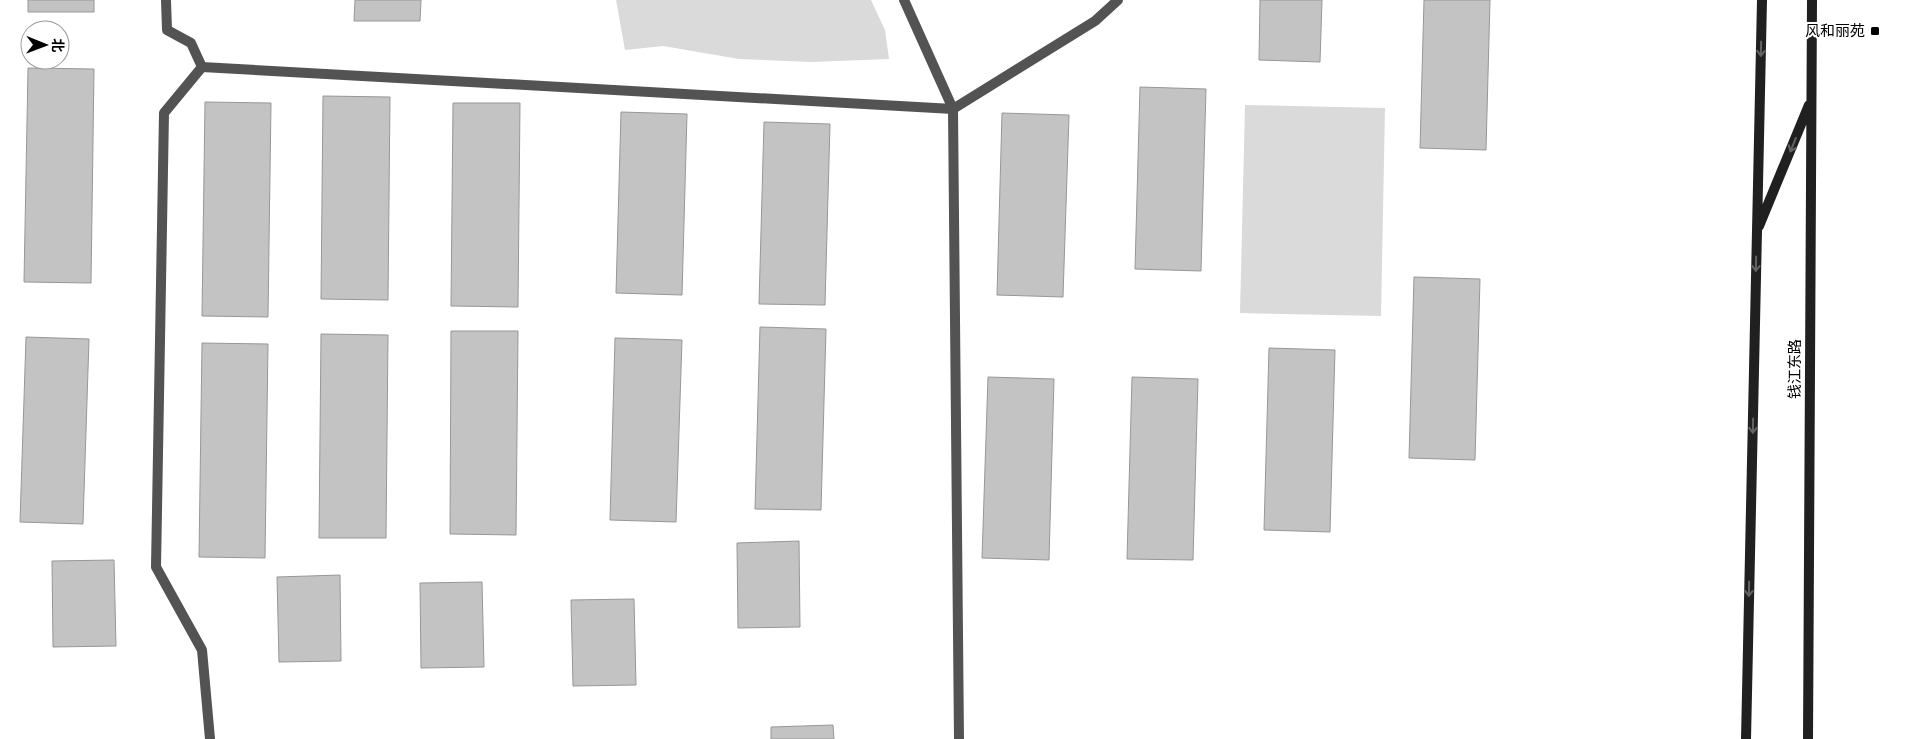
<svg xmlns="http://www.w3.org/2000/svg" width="1916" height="739" font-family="'DM Sans','Noto Sans SC',sans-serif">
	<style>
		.green { fill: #dadada }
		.building { fill: #c3c3c3; stroke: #979797 }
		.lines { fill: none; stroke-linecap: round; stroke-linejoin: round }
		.minor { stroke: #535353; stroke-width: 10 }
		.secondary { stroke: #202020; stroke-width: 10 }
		.oneway { stroke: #636363 }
		.poi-dot { fill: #000; stroke: #fff; stroke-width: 2 }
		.labels { text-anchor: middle; stroke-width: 4; stroke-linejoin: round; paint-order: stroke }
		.poi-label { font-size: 15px; fill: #000; stroke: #fff; text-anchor: end }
		.street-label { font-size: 15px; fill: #000; stroke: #fff }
	</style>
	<rect width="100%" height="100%" fill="#fff"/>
	<path class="green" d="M616,0h255l14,30 4,29 -78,3 -72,-3 -76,-13 -38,4z
		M1245,105l140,3 -4,208 -141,-3z"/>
	<path class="building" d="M28,0h66v12h-66z
		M355,0h66l-1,21h-66z
		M1260,0h62l-2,62 -61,-2z
		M1424,0h66l-4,150 -66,-2z
		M28,68l66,1 -3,214 -67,-1z
		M1140,87l66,2 -5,182 -66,-2z
		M323,96l67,1 -2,203 -67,-1z
		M205,102l66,1 -3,214 -66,-1z
		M453,103h67l-2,204 -67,-1z
		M621,112l66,2 -5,181 -66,-2z
		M1002,113l67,2 -6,182 -66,-2z
		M764,122l66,2 -5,181 -66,-1z
		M1414,277l66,2 -5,181 -66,-2z
		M760,327l66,2 -5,181 -66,-1z
		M451,331h67l-2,204 -66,-1z
		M321,334l67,1 -2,203h-67z
		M26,337l63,2 -6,185 -63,-2z
		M615,338l67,2 -6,182 -66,-2z
		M202,343l66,1 -3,214 -66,-1z
		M1269,348l66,2 -5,182 -66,-2z
		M988,377l66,2 -5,181 -67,-2z
		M1132,377l66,2 -5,181 -66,-1z
		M799,541l1,86 -62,1 -1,-85z
		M114,560l2,86 -63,1 -1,-86z
		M340,575l1,86 -62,1 -2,-85z
		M482,582l2,85 -63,1 -1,-85z
		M634,599l2,86 -63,1 -2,-86z
		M833,725l1,14h-63v-12z"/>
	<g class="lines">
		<path class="minor" d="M166,0l1,30 24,13 11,24 751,42 142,-88 23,-21
			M904,0l49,109 6,630
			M202,67l-38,46 -8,454 46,83 8,89"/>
		<path class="secondary" d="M1759,226l50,-121
			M1746,739l16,-739
			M1808,739l4,-739"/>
	</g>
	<defs><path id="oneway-shaft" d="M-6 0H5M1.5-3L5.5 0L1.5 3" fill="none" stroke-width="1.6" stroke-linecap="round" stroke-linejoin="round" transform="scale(1.25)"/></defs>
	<g class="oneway">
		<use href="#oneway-shaft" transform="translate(1761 49) rotate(91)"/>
		<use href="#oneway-shaft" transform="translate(1793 145) rotate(112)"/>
		<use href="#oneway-shaft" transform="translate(1756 264) rotate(91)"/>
		<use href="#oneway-shaft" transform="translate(1753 426) rotate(91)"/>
		<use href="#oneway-shaft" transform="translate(1749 589) rotate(91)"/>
	</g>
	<rect class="poi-dot" x="1870" y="26" width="10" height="10" rx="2.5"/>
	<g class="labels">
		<g class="poi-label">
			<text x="1865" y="36">风和丽苑</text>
		</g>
		<g class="street-label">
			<text transform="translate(1795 369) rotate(-90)" y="5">钱江东路</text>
		</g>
	</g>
	<g transform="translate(45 45) rotate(91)"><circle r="24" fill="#ffffff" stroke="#999999"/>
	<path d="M0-4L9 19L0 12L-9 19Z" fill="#000000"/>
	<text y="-8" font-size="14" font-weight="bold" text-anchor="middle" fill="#000000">北</text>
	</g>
</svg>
